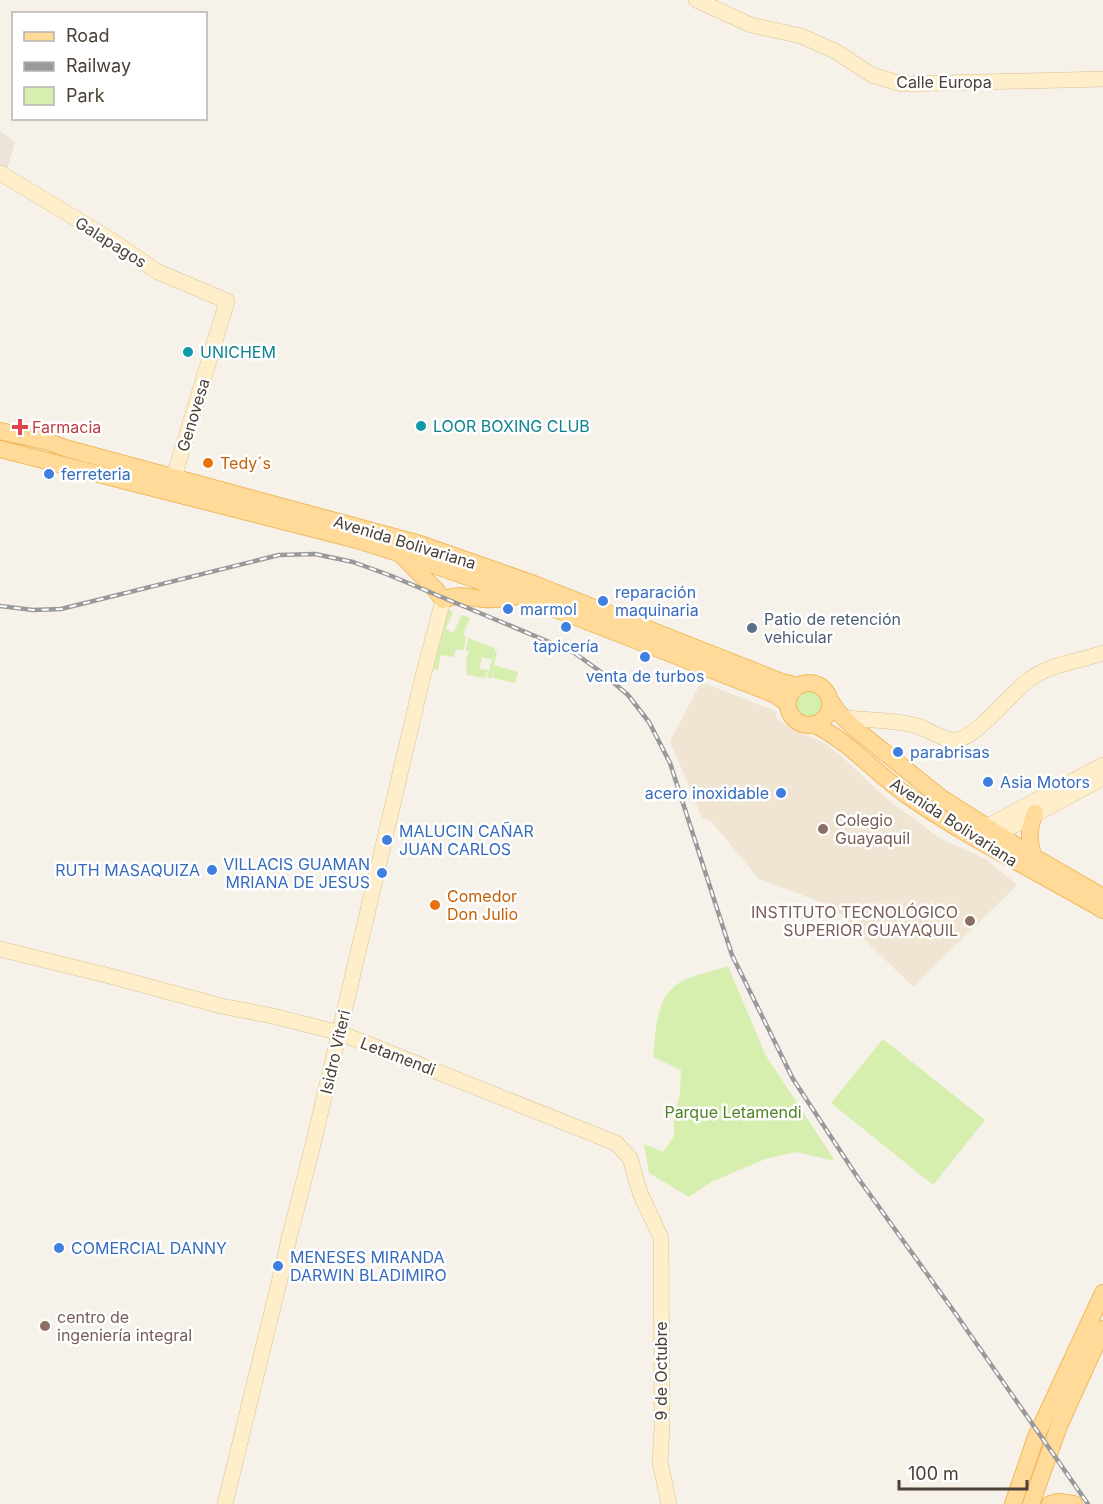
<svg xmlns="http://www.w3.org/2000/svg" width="1103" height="1504" font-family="Inter,sans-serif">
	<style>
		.residential { fill: #eae3d7 }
		.education { fill: #f0e5d2 }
		.green { fill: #d6eeae }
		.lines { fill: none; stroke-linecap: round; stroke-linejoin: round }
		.secondary-casing { stroke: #dac395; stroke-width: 16 }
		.primary-casing { stroke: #f0b95d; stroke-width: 18 }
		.secondary { stroke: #ffeeca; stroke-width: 15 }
		.primary { stroke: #ffda99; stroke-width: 16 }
		.rail-casing { stroke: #999; stroke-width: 4.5 }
		.rail { stroke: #fff; stroke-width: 2; stroke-dasharray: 7; stroke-linecap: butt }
		.culture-dot { fill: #0f9aa8; stroke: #fff; stroke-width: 2 }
		.health-dot { fill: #e0444e; stroke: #fff; stroke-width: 2 }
		.food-dot { fill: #e8710a; stroke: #fff; stroke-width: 2 }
		.shop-dot { fill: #3f7fe0; stroke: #fff; stroke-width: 2 }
		.service-dot { fill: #5c6f8a; stroke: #fff; stroke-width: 2 }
		.education-dot { fill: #8d6e63; stroke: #fff; stroke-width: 2 }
		.labels { text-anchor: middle; stroke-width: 5; stroke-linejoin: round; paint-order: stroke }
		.street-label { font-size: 16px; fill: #4b4136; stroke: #fff }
		.culture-label { font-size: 16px; fill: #0d838f; stroke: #fff; text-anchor: start }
		.health-label { font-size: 16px; fill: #be3a42; stroke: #fff; text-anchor: start }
		.food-label { font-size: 16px; fill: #c56008; stroke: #fff; text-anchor: start }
		.shop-label { font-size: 16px; fill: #366cbe; stroke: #fff; text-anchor: start }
		.service-label { font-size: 16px; fill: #4e5e75; stroke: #fff; text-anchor: start }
		.education-label { font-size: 16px; fill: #785e54; stroke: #fff; text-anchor: start }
		.park-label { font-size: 16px; fill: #4f8323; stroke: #fff }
	</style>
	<rect width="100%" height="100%" fill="#f6f1e9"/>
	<path class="residential" d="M0,131l15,11 -8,27 -7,-5z"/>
	<path class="education" d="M701,682l74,29 3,9 18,11 27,11 18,14 47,44 53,39 45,20 31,26 -104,102 -43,-42 -27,-29 -14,-11 -70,-26 -49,-59 -8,-2 -32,-77z"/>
	<path class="green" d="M446,609l7,3 -7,17 7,4 9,-18 8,3 -7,17 3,2 -2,13 -8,-1 -2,8 -13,-2 -3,15 -7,-1 2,-15 7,1 -6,-2z
		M468,638l27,10 -2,9 2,-6 2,1 -3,13 24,7 -3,11 -22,-5v-4l-2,5 -4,-2 5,-17 -10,-3 -3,12 9,1 -3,8 -18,-3 -1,-15 3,-8 -3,-2z
		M793 704a16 16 0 1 1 32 0a16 16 0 1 1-32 0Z
		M728,966l37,88 70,107 -39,-9 -31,7 -54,23 -22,15 -40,-24 -5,-29 19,8 11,-16v-18l6,-24 1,-24 -28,-13c3,-25 2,-59 26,-74 12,-8 35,-12 49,-17z
		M883,1039l102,81 -52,65 -102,-82z"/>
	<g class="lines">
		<g class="secondary-casing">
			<path id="secondary" d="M696,0l55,25 50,11 34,15 37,24 30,9 201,-5
				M0,173l113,68 45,31 69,29 -53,176v11
				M845,718c21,2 43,2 64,6 17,2 32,17 47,16 21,-2 55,-48 74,-61 22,-16 48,-17 73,-26
				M981,835l5,-8 117,-62
				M992,842l6,-8 105,-56
				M0,949l110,27 111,30 52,10 67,17 276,110 14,15 10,35 21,45 1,189 -2,35 9,42
				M225,1504l59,-242 5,-24 22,-85 111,-473 21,-80"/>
		</g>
		<g class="primary-casing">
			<path id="primary" d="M0,431l49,11 16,6 355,96 114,40 248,98 16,4
				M0,449l357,91c142,44 280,101 419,155l12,9
				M403,557l32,32 8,11c16,-7 26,-2 42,-1 11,1 23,-1 34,-3
				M788 704a21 21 0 1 1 42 0a21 21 0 1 1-42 0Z
				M830,700l7,11 15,15 88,71 94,60 69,40
				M813,724c36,17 62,49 95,72 62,43 130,76 195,114
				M1034,857c-6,-15 -6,-28 1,-44
				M1013,1504l23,-67 67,-144
				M1031,1504l28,-78 44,-97
				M1050,1504l8,-2 16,2"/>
		</g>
		<use href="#secondary" class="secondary"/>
		<use href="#primary" class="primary"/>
		<g class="rail-casing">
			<path id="rail" d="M0,606l33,4 28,-1 218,-54 36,-1 38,8 36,13 184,77 28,20 27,23 21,27 21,41 62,192 61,124 65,99 95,132 135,194"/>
		</g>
		<use href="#rail" class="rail"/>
	</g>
	<g class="culture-dot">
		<circle cx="188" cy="352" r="6"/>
		<circle cx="421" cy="426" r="6"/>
	</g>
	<path class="health-dot" d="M17 418h6v6h6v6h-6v6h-6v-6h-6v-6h6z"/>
	<g class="food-dot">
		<circle cx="208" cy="463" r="6"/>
		<circle cx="435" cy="905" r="6"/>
	</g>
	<g class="shop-dot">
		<circle cx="49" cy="474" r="6"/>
		<circle cx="603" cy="601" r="6"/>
		<circle cx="508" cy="609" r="6"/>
		<circle cx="566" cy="627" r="6"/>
		<circle cx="645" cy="657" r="6"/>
		<circle cx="898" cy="752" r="6"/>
		<circle cx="988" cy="782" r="6"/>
		<circle cx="781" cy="793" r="6"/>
		<circle cx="387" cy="840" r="6"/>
		<circle cx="212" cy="870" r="6"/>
		<circle cx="382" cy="873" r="6"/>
		<circle cx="59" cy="1248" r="6"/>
		<circle cx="278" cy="1266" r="6"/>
	</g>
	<circle class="service-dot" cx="752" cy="628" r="6"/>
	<g class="education-dot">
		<circle cx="823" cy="829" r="6"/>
		<circle cx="970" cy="921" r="6"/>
		<circle cx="45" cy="1326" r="6"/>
	</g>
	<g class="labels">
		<g class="street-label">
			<text x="944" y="88">Calle Europa</text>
			<text transform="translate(111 242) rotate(32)" y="6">Galapagos</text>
			<text transform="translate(193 415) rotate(-73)" y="6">Genovesa</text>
			<text transform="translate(405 542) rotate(17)" y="6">Avenida Bolivariana</text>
			<text transform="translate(954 822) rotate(33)" y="6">Avenida Bolivariana</text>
			<text transform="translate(335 1052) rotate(-77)" y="6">Isidro Viteri</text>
			<text transform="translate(398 1056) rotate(21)" y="6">Letamendi</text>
			<text transform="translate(661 1371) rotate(-90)" y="6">9 de Octubre</text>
		</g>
		<g class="culture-label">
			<text x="200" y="358">UNICHEM</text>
			<text x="433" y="432">LOOR BOXING CLUB</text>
		</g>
		<g class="health-label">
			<text x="32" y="433">Farmacia</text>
		</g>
		<g class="food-label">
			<text x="220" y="469">Tedy´s</text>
			<text x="447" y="902">Comedor<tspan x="447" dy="18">Don Julio</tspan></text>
		</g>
		<g class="shop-label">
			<text x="61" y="480">ferreteria</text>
			<text x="615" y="598">reparación<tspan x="615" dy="18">maquinaria</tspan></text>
			<text x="520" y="615">marmol</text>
			<text x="566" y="652" text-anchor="middle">tapicería</text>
			<text x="645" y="682" text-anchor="middle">venta de turbos</text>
			<text x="910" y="758">parabrisas</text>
			<text x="1000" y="788">Asia Motors</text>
			<text x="769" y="799" text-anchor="end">acero inoxidable</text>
			<text x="399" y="837">MALUCIN CAÑAR<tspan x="399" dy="18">JUAN CARLOS</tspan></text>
			<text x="370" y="870" text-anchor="end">VILLACIS GUAMAN<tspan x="370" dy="18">MRIANA DE JESUS</tspan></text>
			<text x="200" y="876" text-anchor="end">RUTH MASAQUIZA</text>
			<text x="71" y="1254">COMERCIAL DANNY</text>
			<text x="290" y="1263">MENESES MIRANDA<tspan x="290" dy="18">DARWIN BLADIMIRO</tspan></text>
		</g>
		<g class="service-label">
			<text x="764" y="625">Patio de retención<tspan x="764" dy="18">vehicular</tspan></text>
		</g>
		<g class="education-label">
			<text x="835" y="826">Colegio<tspan x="835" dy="18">Guayaquil</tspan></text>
			<text x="958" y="918" text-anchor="end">INSTITUTO TECNOLÓGICO<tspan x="958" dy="18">SUPERIOR GUAYAQUIL</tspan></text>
			<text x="57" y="1323">centro de<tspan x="57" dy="18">ingeniería integral</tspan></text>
		</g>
		<g class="park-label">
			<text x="733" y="1118">Parque Letamendi</text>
		</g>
	</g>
	<rect x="12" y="12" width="195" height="108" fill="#ffffff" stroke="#b7b3af" stroke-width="1.5"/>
	<rect x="24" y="32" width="30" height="9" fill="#ffda99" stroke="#b7b3af" stroke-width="1.5"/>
	<text x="66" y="42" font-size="18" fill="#4b4136">Road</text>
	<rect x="24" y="62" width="30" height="9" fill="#999999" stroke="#b7b3af" stroke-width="1.5"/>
	<text x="66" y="72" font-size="18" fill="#4b4136">Railway</text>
	<rect x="24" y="87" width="30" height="18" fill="#d6eeae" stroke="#b7b3af" stroke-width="1.5"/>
	<text x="66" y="102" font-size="18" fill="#4b4136">Park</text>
	<path d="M899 1480v9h128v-9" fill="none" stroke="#4b4136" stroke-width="3"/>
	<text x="908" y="1480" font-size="18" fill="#4b4136" stroke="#ffffff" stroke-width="4.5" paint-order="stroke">100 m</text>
</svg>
